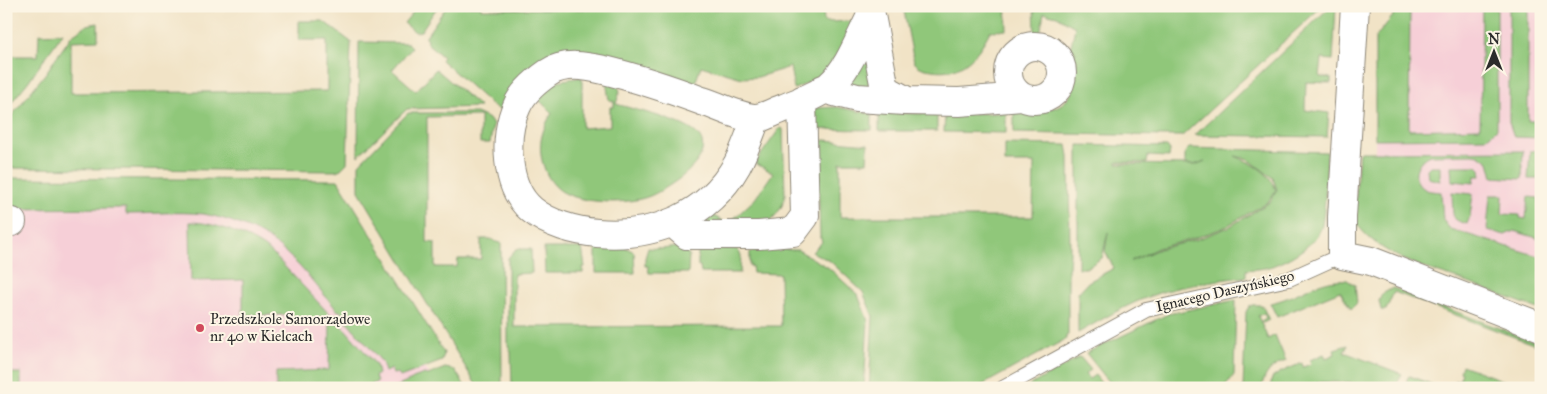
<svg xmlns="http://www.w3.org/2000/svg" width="1547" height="394" font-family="'IM FELL Great Primer',serif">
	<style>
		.built { fill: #f6cfd7 }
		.green { fill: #90c77a; stroke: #5e7952; fill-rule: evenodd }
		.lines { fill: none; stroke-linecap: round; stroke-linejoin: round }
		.service-casing { stroke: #8e8778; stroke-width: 16 }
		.minor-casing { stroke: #8e8778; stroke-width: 30 }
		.service { stroke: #fff; stroke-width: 14 }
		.minor { stroke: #fff; stroke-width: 28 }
		.poi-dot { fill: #d1495b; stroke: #fcf5e5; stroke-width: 2 }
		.labels { text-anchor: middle; stroke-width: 4; stroke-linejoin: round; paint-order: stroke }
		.street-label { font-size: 15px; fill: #2b2b2b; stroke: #fcf5e5 }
		.poi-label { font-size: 15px; fill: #2b2b2b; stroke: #fcf5e5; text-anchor: start }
	</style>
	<rect width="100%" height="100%" fill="#fcf5e5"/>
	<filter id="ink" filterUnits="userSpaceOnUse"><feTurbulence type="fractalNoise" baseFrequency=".02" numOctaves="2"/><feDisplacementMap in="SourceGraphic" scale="10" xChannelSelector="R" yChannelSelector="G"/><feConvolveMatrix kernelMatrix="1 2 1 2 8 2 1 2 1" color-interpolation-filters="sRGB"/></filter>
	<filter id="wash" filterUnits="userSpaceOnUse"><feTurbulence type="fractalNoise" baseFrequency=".0096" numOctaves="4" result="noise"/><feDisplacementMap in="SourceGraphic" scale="20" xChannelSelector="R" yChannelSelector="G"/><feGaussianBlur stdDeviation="1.12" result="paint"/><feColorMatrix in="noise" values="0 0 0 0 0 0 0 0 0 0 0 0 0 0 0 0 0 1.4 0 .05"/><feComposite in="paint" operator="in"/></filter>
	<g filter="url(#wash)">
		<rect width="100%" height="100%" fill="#f1e3c6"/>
		<path class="built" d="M1393,6h148v281l-113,-43 -53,-89v-117l18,-22z
			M6,202h300l57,82 77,104h-434z"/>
		<path class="green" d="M418,6h20l-17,25 -6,1 -11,-9z
			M447,6h34v3h318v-3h24l1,16 33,-1c-17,30 -28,56 -63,68l-4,-22 -32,10 -16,1 -41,-12 -7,21 -110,-30 -80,55 -10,-5 -53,-47 2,-3 -16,-14 -1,-7z
			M903,6h103l1,24 -17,1c-12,24 -28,44 -58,39 -7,-1 -13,-2 -18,-8z
			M1034,6h288l-140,130h-16l-152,-3v-21c26,-1 61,1 61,-36 1,-8 -5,-15 -5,-22 0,-9 4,-19 5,-27l-18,-11 -13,-3 -4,21h-5z
			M1331,6h5l-3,54 -11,-1 -2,18 11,1v5l-25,-1 -1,28 24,3 -2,24 -132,-2z
			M1393,6h17l-1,124 71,-2 2,-122h15v123l-11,9 -111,1v-101l18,-22z
			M1509,6h15l4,3v112h13v17l-27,-1 -5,-15z
			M299,21h24l28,21 -4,121 -6,6 -5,2 -330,-3v-45l39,-49 27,-39 15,-10 11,-2v17l-27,1v52l256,-2v-51h-28z
			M63,33l-35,49 -22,27v-53h32l1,-22z
			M359,42l49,1 4,4 -20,23 24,21 20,-22 44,38 -73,2 -49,47z
			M866,56l8,33 -27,-5z
			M582,77v51l28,-2v-19h4v-6l-5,-1 -3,-19 11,4 3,6 -4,13c20,6 69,17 82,31 20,23 -31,54 -48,61 -21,9 -69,8 -89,-5 -8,-6 -14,-14 -17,-24 -7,-20 -3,-36 8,-54l-17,-17 16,-14z
			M837,107l35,7v16l-57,-1v-21z
			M408,113h68l13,6 4,6 -3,18h-10v-27l-53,1v125l8,1v24h22l1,-8h23v-20h10l5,3 5,1 1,145h-24l-119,-197v-27z
			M879,113l58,1v17h-58z
			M1006,113v20l-62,-1 1,-18z
			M780,128l3,1 2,65c-1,14 -10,23 -21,32l-54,2 -6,-6 1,-6 7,-1 16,9 27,-25 18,-26 -18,-10z
			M825,140l43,4 -1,18h-27v55h193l1,-54h-29v-19l62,1 2,11 1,98 -1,13 -1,2v66l-2,1v3l-89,49h-108l4,-72 -10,-24 -33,-31 -18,-9 10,-10 -2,-6 -3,-93z
			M1078,145l89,2 3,4 -1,6 -21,-1 -1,7 -30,-1v2l78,1 10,-4 -11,4 -9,-1v-12l4,-4 138,4c-1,23 -1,50 -5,73 -5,20 -35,36 -53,42 -7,2 -15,2 -23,3v7c-24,2 -49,6 -73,12 -34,8 -65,27 -95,44v-40l10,-11 26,-14 -9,-17 3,-19 -6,26 -16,10h-8zM1235,156l13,3 25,19 4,12 -7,12 -41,25 -31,12 -39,10 -28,12 27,-13 34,-9 31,-11 45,-26 8,-12c-6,-19 -25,-27 -41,-34z
			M1541,150v29h-13l2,-28z
			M1523,151l-1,28 -29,-2 -4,-15 -10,-7 -6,-1 -43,1c-13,5 -20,22 -8,32 5,5 12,4 19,5l2,28 7,9 91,28v53c-25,-9 -50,-19 -75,-28 -39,-14 -88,-25 -112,-62l5,-68z
			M1430,166h10v15l-12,-3 -1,-9z
			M1451,166h26l3,3 1,7h-6l-1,7 -22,-2z
			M6,178l332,2 106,173 -2,8 -42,16 -2,-4 -5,1 -2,-5 -6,3 -3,-10 -38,-44 1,-2 -5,-5h-2c-20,-23 -40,-50 -65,-69 -17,-13 -49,-25 -70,-28 -25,-3 -52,0 -77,0v-6l-120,1z
			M1452,192l21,2 -3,22 -3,8 -9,-3 -5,-4z
			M1490,195h13l-1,19 18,1v3l6,1 2,-22 11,1 2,45 -4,-5 -23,-7 -9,4 -18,-5z
			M190,222c25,0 64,15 83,32l58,62 -1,1 6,7 3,-2 37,43 2,9 -3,2 2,6 -5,2 1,3 -97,1v-16l53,-2 1,-50h-39l-1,-5h-47v-35l-52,1z
			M601,247h24l9,5 1,21h-39v-21l1,-3z
			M544,248h38l3,19h-2v6h-38z
			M648,248l13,1 18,-2 6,2 4,7 -1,17h-39l-1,-7h-3v-8z
			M705,248l32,1 4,6 -1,18h-39l-1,-7h-2v-16z
			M516,249h15l1,24 -18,1v53l267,-1 -1,-52 -27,-1 -1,-7h-2v-14l13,-3 35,1 31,18 29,27 10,26 -4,67h-352l-1,-36 -3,-7v-87z
			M1347,280l8,5 2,18 -6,6 -11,-18 -63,26 -7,-14c27,-5 49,-26 77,-23z
			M1393,288l148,56v3l-147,-55 -8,18h-5l-2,-9 3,-7z
			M1236,300l-2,75 -10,12 -110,1 -28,-35 82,-39z
			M1252,305h10l7,15 -6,3 -2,-2 5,-3 -2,-5 -6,3 10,23 7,-4 11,26c-12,4 -23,12 -24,27h-19l3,-76 2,-4z
			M1348,345l-4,7 58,22 -7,14h-43l-1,-6h-34v4l-47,2 2,-10 9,-6 21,-9 1,4 8,-3 -1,-4 14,-6 2,4 9,-4 -1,-5z
			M1080,357l11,13 -6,4 4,5 6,-4 10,13h-80z
			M1462,365l61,23h-30l-38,-5 1,-3 3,1 3,-8 -2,-1z
			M445,368l10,2 11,18h-73l19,-8 1,-2 11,-4 4,1z
			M6,373h15v15h-15z
			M1410,376l31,12h-37l4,-11z"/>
	</g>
	<g filter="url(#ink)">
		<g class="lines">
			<g class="service-casing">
				<path id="service" d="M1003,388l143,-78 143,-31 53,-24"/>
			</g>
			<g class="minor-casing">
				<path id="minor" d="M1355,6l-13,211v38l29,6 170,66
					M870,10l15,79 22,12 52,1 63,-5
					M1008 73a27 27 0 1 1 54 0a27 27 0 1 1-54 0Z
					M823,89l34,9 48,3
					M756,119c-6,15 -11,31 -19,46 -29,51 -83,73 -140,68 -22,-2 -48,-9 -65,-23 -27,-22 -29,-75 -15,-104 6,-14 18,-24 31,-33 16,-11 38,-7 56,-3 33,8 66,19 98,31 17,5 34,15 51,17 9,1 22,-7 31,-10 14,-6 33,-12 45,-22 20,-17 30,-47 42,-70
					M6,222h6
					M673,223l14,12h72l34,-3 12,-16 -3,-116"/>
			</g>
			<use href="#service" class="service"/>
			<use href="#minor" class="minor"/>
		</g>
	</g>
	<circle class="poi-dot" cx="200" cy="328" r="5"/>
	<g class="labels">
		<g class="street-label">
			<text transform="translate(1225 291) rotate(-13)" y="5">Ignacego Daszyńskiego</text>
		</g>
		<g class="poi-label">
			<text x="210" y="324">Przedszkole Samorządowe<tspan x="210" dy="17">nr 40 w Kielcach</tspan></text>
		</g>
	</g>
	<rect width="1547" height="394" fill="none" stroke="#fcf5e5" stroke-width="25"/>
	<g transform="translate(1494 52)" stroke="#fcf5e5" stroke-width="4" paint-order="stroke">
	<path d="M0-4L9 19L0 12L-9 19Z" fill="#2b2b2b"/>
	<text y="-8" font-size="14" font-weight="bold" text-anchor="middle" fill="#2b2b2b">N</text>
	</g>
</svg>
